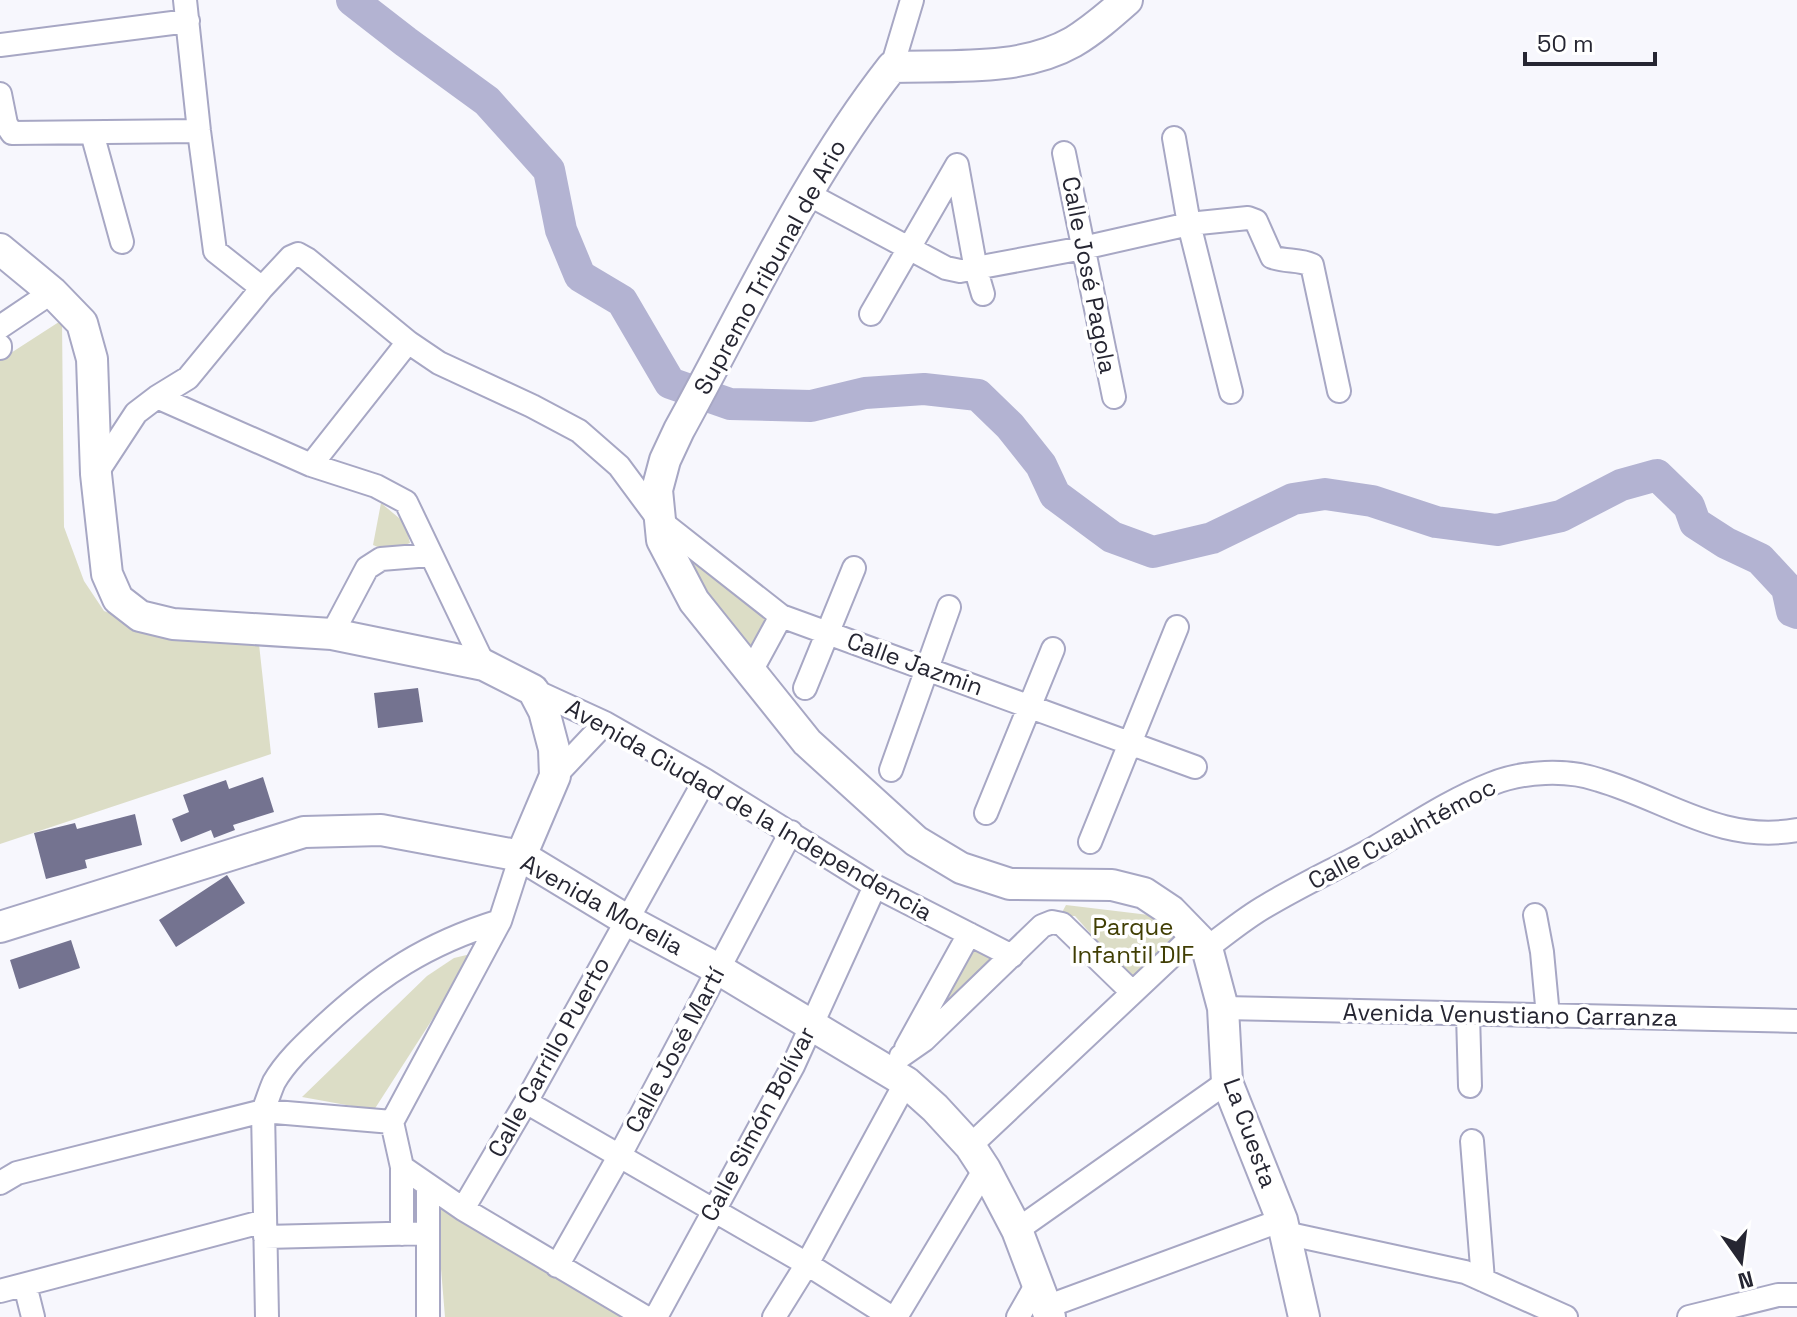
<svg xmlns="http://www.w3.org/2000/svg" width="1797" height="1317" font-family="'Space Grotesk',sans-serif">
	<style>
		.green { fill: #dcddc6 }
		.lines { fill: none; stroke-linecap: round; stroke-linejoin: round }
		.river { stroke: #b3b3d2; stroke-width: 32 }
		.building { fill: #747390 }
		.street-casing { stroke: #a7a7c4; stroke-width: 26 }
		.secondary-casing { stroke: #a7a7c4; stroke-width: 34 }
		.street { stroke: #fff; stroke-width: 22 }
		.secondary { stroke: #fff; stroke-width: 30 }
		.labels { text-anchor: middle; stroke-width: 7; stroke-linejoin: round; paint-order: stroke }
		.street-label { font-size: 24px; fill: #262632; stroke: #fff }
		.park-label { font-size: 24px; fill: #403e03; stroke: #fff }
	</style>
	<rect width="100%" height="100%" fill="#f7f7fd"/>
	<path class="green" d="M62,320l2,207 20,54 20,30 41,16 56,13 58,4 12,110 -271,90v-484z
		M381,503l24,20 5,20c-14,6 -23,8 -37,2z
		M672,538l103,83 -24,39 -20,-24z
		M1066,905l83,10 21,8 15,14 -54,42 -56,-63h-15z
		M976,948l25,13 -89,86z
		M475,953l-101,157 -72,-13 125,-121 27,-18z
		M435,1196l207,121h-197z"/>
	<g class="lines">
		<path class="river" d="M352,0l54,42 81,59 62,69 12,60 19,46 42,25 48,82 60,21 81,2 54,-13 59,-4 54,6 32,31 31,39 14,30 57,42 41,15 59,-14 81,-39 32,-5 47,7 64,21 61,8 64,-14 60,-31 36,-10 32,31 6,17 31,20 34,16 27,29 5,23 5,2"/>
	</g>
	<path class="building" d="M418,688l5,34 -45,6 -4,-35z
		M263,777l11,35 -41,13 2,5 -21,8 -3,-8 -30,12 -9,-23 17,-7 -6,-17 43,-15 3,9z
		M135,814l7,31 -57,15 2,8 -41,11 -12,-46 41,-10 2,6z
		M227,875l18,28 -69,44 -17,-27z
		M71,940l9,28 -61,21 -9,-29z"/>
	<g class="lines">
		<g class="street-casing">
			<path id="street" d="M185,0l14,131 16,120 47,37
				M0,45l188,-24
				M892,67l20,-67
				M0,94l6,30 6,9 187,-2
				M92,133l30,109
				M1174,138l15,86 42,168
				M1064,153l50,244
				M957,165l19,105 7,24
				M806,193l140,75 14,3 123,-23 106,-24 59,-6 8,3 16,36c14,5 27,2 40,8l27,126
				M871,314l86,-149
				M0,327l52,-35
				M0,346v2
				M157,397l154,68 65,21 30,16 78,163
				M311,465l97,-123
				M96,474l40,-61 21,-16 31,-19 74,-90 29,-31 7,-3 9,5 101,83 31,21 93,43 47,25 40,35 40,54 122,96 414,151
				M332,634l35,-66 14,-9 49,-4
				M750,673l31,-57
				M805,688l49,-120
				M533,690l72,33 100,57 170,106 137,70
				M891,770l58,-163
				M555,776l50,-53
				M986,813l67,-164
				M1090,842l87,-215
				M1535,915l7,37 6,64
				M1207,948c19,-14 38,-30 59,-42 35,-21 72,-38 108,-58 38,-22 76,-48 117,-64 32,-13 76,-15 108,-4 68,20 123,64 198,50
				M1223,1008l574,13
				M1468,1014l2,72
				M906,1048l63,-114
				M901,1056l23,-16 118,-114 10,-4 10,2 70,68
				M526,1102l281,162 84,53
				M1472,1141l11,139
				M970,1146l225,-212
				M402,1167l61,42 182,108
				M0,1183l17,-10 246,-62 129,11
				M428,1185v132
				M463,1209l63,-107 179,-322
				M1017,1230l210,-148
				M1285,1233l180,39 101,45
				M402,1234v-67l-10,-45 108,-201
				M265,1237l163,-4
				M557,1266l63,-111 171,-323
				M25,1285l8,32
				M0,1291l265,-70
				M1046,1307l236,-87
				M267,1317l-4,-206c4,-10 7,-20 11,-29 12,-21 32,-39 49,-55 56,-52 103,-83 177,-106l21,-65
				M656,1317l137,-251 82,-180
				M774,1317l33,-53 99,-182
				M896,1317l89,-148
				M1018,1317l20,-35
				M1689,1317l89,-22h19"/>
		</g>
		<g class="secondary-casing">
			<path id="secondary" d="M1127,0c-17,15 -34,30 -54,42 -53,30 -122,23 -181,25 -87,111 -145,240 -213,363l-14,30 -8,30 5,50 32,61 113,141 109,99 45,27 49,16 102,1 32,8 27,18 36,37 16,60 4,74 55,138 22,97
				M0,249l52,43 30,31 10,36 4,115 11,100 11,25 22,17 33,8 159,10 152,31 49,25 11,21 10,38 1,27 -34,80
				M0,927l304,-95 77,-2 140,26 104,63 93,50 188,113 29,26 35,38 15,23 32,61 33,87"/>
		</g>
		<use href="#street" class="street"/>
		<use href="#secondary" class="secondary"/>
	</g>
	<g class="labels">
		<g class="street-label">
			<text transform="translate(770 267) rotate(-61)" y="8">Supremo Tribunal de Ario</text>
			<text transform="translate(1089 275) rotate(79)" y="8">Calle José Pagola</text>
			<text transform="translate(915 664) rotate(20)" y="8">Calle Jazmin</text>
			<text transform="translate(749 810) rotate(30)" y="8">Avenida Ciudad de la Independencia</text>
			<text transform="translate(1402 834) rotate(-28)" y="8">Calle Cuauhtémoc</text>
			<text transform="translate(602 905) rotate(29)" y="8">Avenida Morelia</text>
			<text transform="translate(1510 1015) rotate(1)" y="8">Avenida Venustiano Carranza</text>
			<text transform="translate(675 1050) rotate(-62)" y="8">Calle José Martí</text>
			<text transform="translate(549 1057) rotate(-61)" y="8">Calle Carrillo Puerto</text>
			<text transform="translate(758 1124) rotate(-62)" y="8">Calle Simón Bolívar</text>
			<text transform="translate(1250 1133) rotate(70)" y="8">La Cuesta</text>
		</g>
		<g class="park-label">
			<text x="1133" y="935">Parque<tspan x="1133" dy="28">Infantil DIF</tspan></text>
		</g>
	</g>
	<g transform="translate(1741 1261) rotate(166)" stroke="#ffffff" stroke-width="6" paint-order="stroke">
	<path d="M0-6L14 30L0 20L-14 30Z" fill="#262632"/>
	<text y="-12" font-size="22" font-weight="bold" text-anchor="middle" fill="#262632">N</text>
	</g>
	<path d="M1525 52v12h130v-12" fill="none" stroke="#262632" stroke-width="4"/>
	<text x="1537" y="52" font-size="24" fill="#262632" stroke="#ffffff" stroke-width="6" paint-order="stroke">50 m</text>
</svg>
